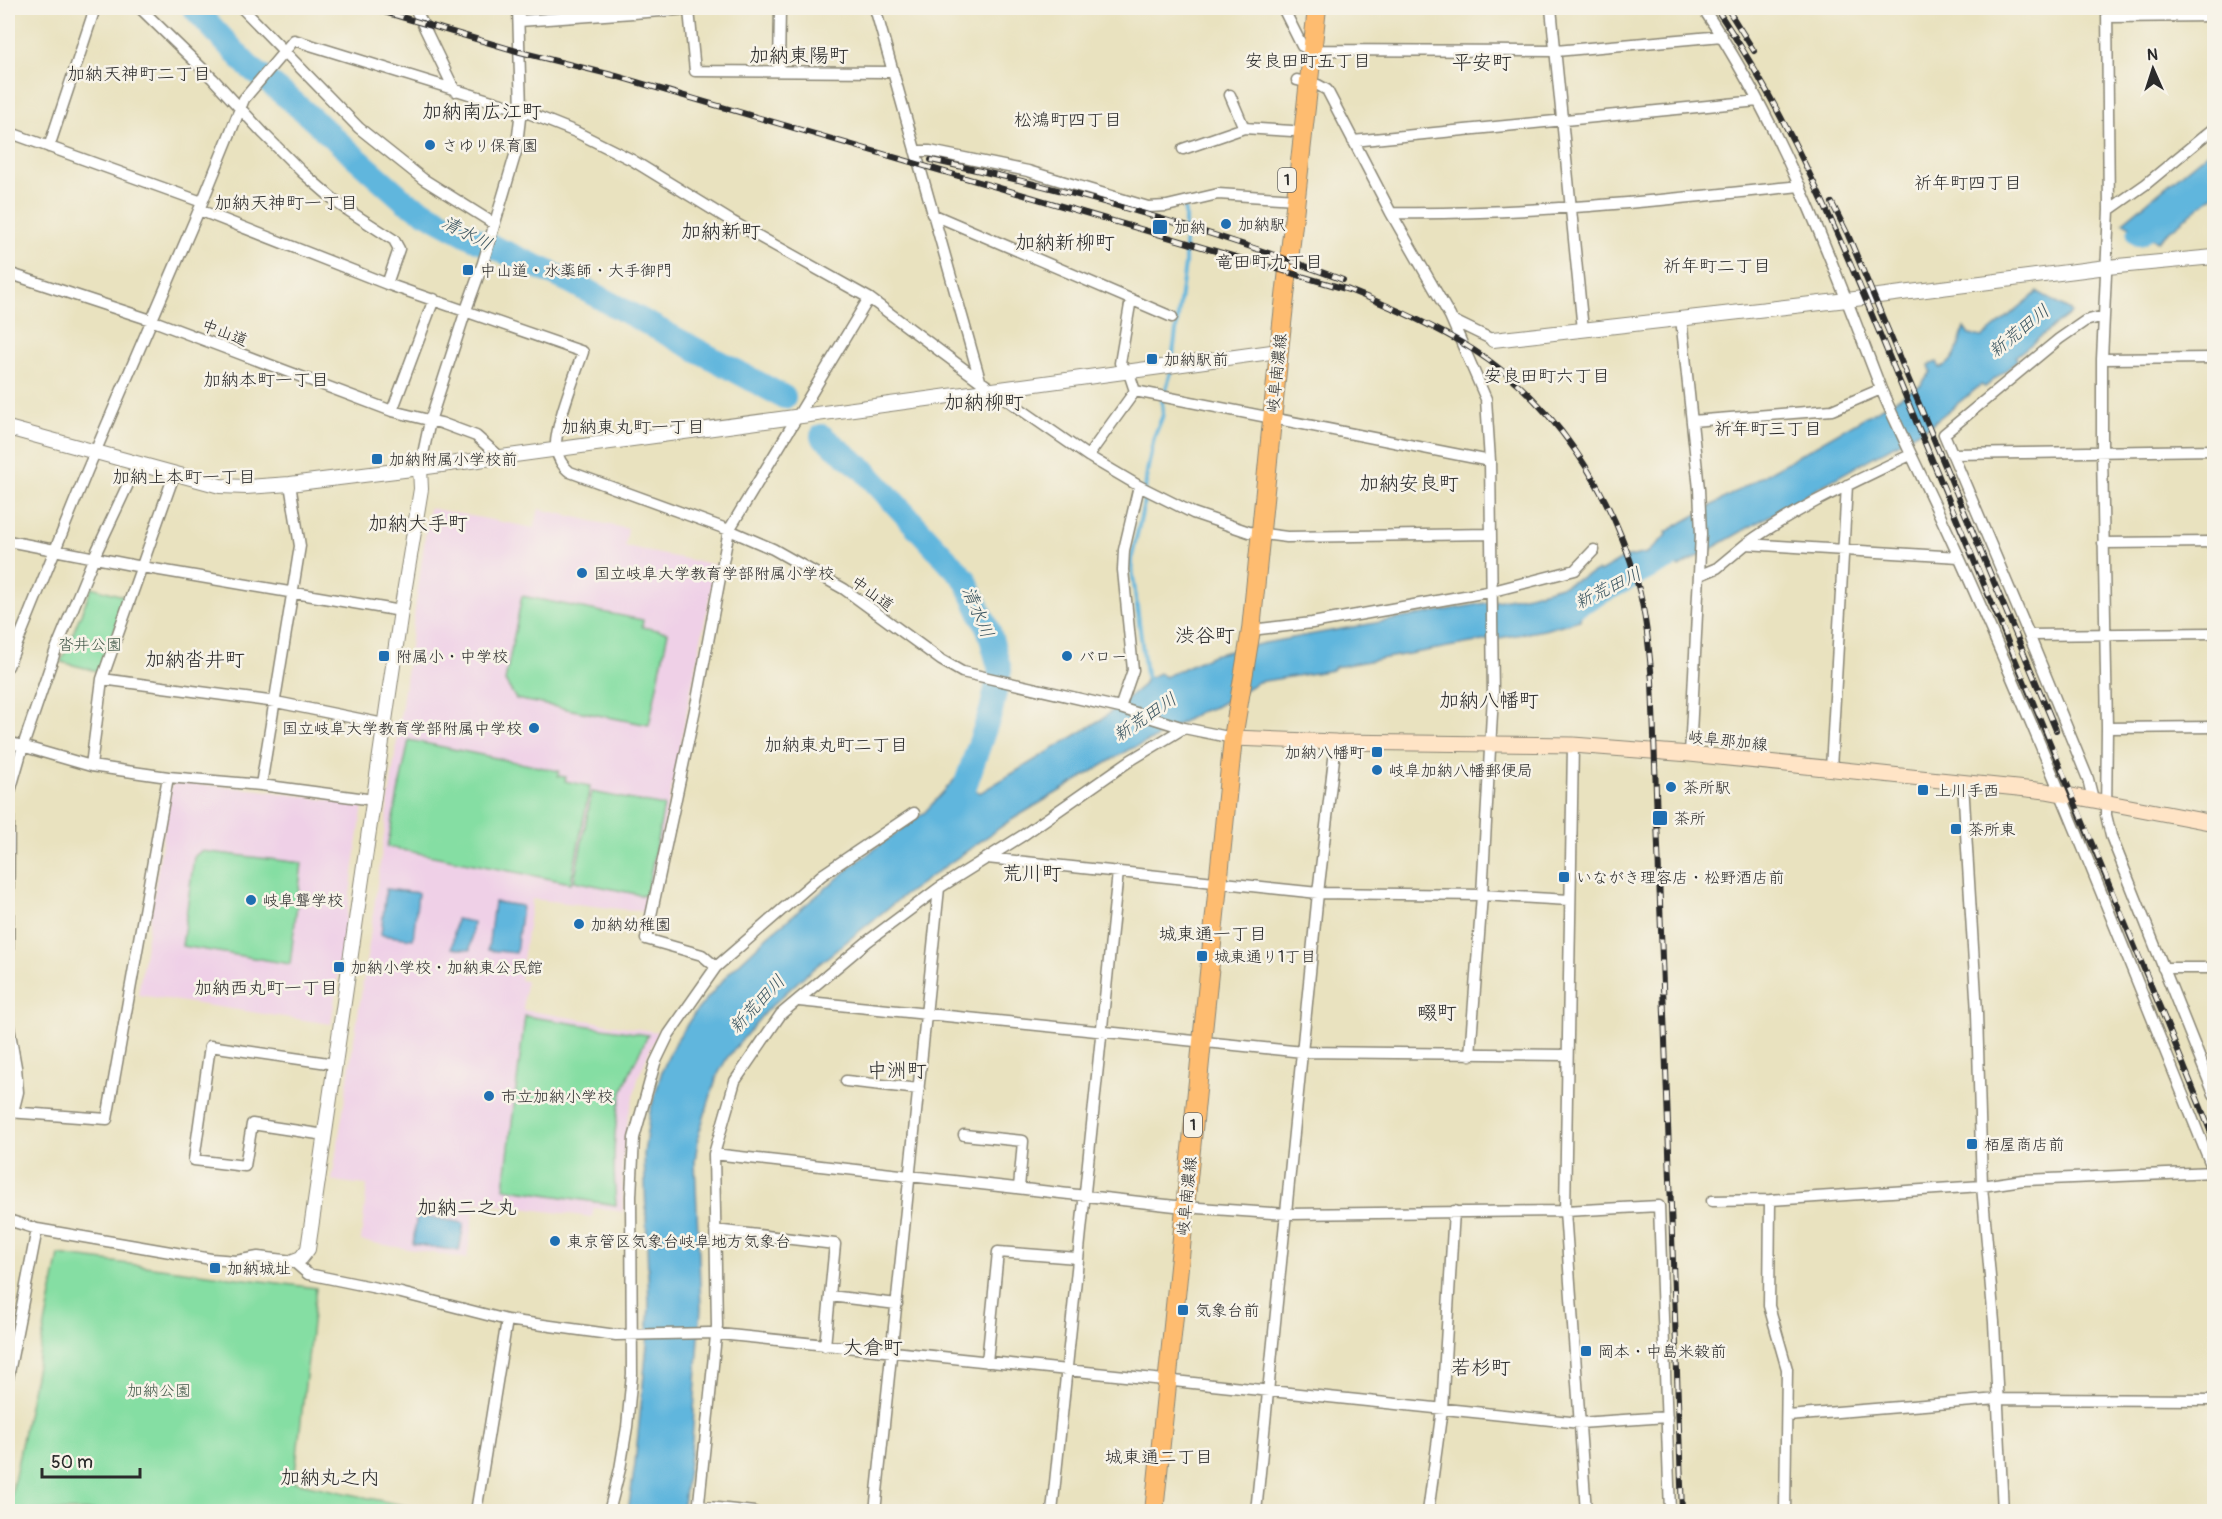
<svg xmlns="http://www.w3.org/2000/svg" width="2222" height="1519" font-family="Pangolin,'Klee One',sans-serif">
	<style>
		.built { fill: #efd0e7 }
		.green { fill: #85dea3; stroke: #588467; stroke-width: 1.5 }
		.water { fill: #61b6dd; stroke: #467084; stroke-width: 1.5 }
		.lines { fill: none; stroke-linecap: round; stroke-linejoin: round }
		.stream { stroke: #61b6dd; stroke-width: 4 }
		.river { stroke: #61b6dd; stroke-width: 24 }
		.minor-casing { stroke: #8a8675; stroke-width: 13 }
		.tertiary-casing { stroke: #8a8675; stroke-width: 16 }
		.secondary-casing { stroke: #8a8675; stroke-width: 17 }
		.primary-casing { stroke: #8a8675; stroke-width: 20 }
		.minor { stroke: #fff; stroke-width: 10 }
		.tertiary { stroke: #fff; stroke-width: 14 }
		.secondary { stroke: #ffe4c6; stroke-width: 15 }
		.primary { stroke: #febc70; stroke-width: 18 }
		.rail-casing { stroke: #2b2b2b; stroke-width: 6 }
		.rail { stroke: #f7f3e8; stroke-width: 4; stroke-dasharray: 11; stroke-linecap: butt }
		.poi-dot { fill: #1f6fb2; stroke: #f7f3e8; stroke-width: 2 }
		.labels { text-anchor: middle; stroke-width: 5; stroke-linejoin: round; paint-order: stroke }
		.shield { fill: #f7f3e8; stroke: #686764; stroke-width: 1.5 }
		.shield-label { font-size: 15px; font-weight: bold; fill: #2b2b2b }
		.poi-label { font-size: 16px; fill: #2b2b2b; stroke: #f7f3e8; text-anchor: start }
		.street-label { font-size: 16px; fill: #2b2b2b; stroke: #f7f3e8 }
		.park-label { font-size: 16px; fill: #425849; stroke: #f7f3e8 }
		.neighbourhood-label { font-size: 18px; fill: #2b2b2b; stroke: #f7f3e8 }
		.water-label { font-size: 18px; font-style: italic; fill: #3b5560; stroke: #f7f3e8 }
		.quarter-label { font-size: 20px; fill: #2b2b2b; stroke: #f7f3e8 }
	</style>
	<rect width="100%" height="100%" fill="#f7f3e8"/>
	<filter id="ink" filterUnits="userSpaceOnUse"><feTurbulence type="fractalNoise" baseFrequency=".0167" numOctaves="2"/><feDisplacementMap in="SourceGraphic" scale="12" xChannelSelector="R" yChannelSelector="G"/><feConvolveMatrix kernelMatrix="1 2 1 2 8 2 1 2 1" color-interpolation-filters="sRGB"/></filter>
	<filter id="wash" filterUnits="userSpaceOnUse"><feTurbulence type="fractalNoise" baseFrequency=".008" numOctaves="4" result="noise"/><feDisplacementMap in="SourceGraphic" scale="24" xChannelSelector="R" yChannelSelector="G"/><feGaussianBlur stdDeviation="1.35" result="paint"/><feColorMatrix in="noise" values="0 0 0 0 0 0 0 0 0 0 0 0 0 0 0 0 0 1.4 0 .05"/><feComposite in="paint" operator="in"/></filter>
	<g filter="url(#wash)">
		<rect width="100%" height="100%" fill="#e9e2bf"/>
		<!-- built -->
		<path class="built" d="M429,508L534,528L539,509L628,529L625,547L716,565L647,912L532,899L520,980L526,981L523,1010L658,1032L639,1075L628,1118L622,1163L623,1212L594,1208L592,1217L475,1202L467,1259L361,1241L367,1185L332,1181L369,944Z
			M176,782L260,790L363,805L331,1024L138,995L171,786Z"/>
		<!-- green -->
		<path class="green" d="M92,587L126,597L101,672L61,662Z
			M522,596L643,620L642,627L668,632L649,725L516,699L505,681Z
			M409,740L559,771L558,776L566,777L565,781L590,786L571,883L387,847Z
			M592,792L664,806L646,896L574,881Z
			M201,851L302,863L290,964L182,946L194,857Z
			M525,1016L648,1035C640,1053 629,1071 623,1090C612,1127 613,1167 616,1205L504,1188Z
			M59,1255L316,1288L294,1482L429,1511H8Z"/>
		<!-- water -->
		<path class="water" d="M2214,147V195L2157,241L2123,222Z
			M2038,292L2072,312L2016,356L2017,361L1985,387L1981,385L1933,423L1679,567C1674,562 1669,563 1662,562C1629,558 1619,574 1599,596L1601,599C1590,604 1581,607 1580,620L1544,630L1335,667L1333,670L1258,682L1215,707L1199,712L1154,739L1128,750L1008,822L899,899L803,977L765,1012L727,1058L717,1076L699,1133L695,1161L701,1308L692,1441L682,1511L628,1512L635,1464L647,1345L649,1304L644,1154L650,1112L662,1071L674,1044L694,1014L729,973L768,936L861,859L925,812L956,778L972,785L974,790L980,793L1101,720L1143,685L1145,680L1159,673L1165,677L1213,655L1265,643L1529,595L1565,585L1597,571L1600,572L1624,558L1647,553L1667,535L1666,532L1921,385L1931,372L1929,365L1937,362L1940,368C1957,362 1959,343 1964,328L1969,335L1983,337Z
			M386,889L418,893L413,939L381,935Z
			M494,902L522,906L516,953L488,950Z
			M456,919L473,922L470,950L452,948Z
			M417,1215L464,1223L459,1251L413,1244Z"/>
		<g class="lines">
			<!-- stream -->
			<path class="stream" d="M1151,683L1146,675L1131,561L1143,508L1147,472L1154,437L1163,415L1162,401L1170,376L1185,264V204"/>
			<!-- river -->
			<path class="river" d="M194,8L248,66L291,100L406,202L471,237L569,281L784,397
				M2139,234L2214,173
				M822,436L862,468L965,579L989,631L1000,670L991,711L956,812
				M1574,606L1690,546"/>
		</g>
	</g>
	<g filter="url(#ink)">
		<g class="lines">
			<!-- minor casing -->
			<g class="minor-casing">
				<path id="minor" d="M140,8L213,79L264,134L302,172L340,205L394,240L399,249L387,284
					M242,8L359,128L423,179L493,223
					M415,8L455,91
					M875,8L980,380
					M1283,8L1302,46L1311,50L1556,51L1722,36
					M1551,8L1583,330
					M2107,8L2109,210L2102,359V452L2107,728L2106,815L2111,836L2214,1094
					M689,10L695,71L893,72
					M2107,17L2214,16
					M519,21L704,8
					M779,70L780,8
					M1297,80L1318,85L1327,90L1391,213L1450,316L1486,399L1490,461L1493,695L1482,895L1470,1055
					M1230,95L1244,128L1292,131
					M8,132L202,202
					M1353,141L1758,101
					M49,147L95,8
					M1183,149L1244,128
					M915,151H930L1028,171L1148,207L1167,206L1218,194L1296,199
					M199,210L387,284L583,352C576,373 554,428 556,448C557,457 563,467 570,472L729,530L773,549L844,589L941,660L962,672L1120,708L1184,728L1233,738
					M2109,210L2146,184L2214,128
					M1391,213C1529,215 1663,200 1800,186
					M932,214L1172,317
					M8,273L151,320L392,411L441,423L476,436L500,457
					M1131,299L1120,363L1129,373L1135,391
					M2104,316L2085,321L2059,339L1944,434L2029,635L2214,633
					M1681,318L1699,489L1701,534L1690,754
					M1452,320L1493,340
					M2102,359L2214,358
					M1881,389C1906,446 1934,501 1959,557C2050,760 2131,967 2214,1172
					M1135,391L1490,461
					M392,411L434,299
					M1692,421L1832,410L1881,389C1831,258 1781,124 1703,8
					M1952,454L2214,450
					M1088,456L1135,391
					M420,468L430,421L466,310L483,263L516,152L521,110L518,8
					M8,541L142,567L401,611
					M2103,543L2214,542
					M1746,544C1796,508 1854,482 1910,455
					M1700,575L1717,568L1746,544L1959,557
					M1251,630L1312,623L1493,591L1575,570L1594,550
					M2029,635L2088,779L2093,799
					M8,666L87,471L199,210L244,99L294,40L521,110L576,132L632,160L733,222L869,298L980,381L1088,456L1139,486L1193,513L1249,532L1287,537L1491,534
					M102,679L276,702L384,724
					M1120,708L1133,670L1123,570L1124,550L1139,486
					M2107,728L2214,727
					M8,742L91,766L168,777L261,785L374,800
					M1573,745L1565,1211L1586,1512
					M91,766L102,679L174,475
					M1831,769L1847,485
					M1963,783L1977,1013L1982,1186L1994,1322L2003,1512
					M261,785L300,546L290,484
					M987,858L1318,893L1482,895L1569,900
					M716,967L822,875L914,813
					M2163,968H2214
					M799,1001L1303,1052L1566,1055
					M846,1081L919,1089
					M8,1112L107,1119L168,777
					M13,1112L18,1092L16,1067L8,1022L9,795L23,746L55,652L94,557L137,465
					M325,1135L252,1124L245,1166L194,1160L210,1046L335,1064
					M964,1135L1023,1141L1019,1188
					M714,1154L1184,1207L1287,1214L1565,1211L1659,1206L1670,1512
					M1770,1200L1769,1306L1787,1369L1785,1512
					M1712,1201L1770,1200L1982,1186L2023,1180L2214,1172
					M8,1220L37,1229L211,1259L236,1261L258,1257L293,1261L308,1274L401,1293L507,1320L616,1335L710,1333L1580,1423L1667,1417
					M715,1230L835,1244L825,1346
					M830,1296L897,1304
					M987,1362L998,1252L1077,1258
					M8,1378L37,1229
					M1788,1416L1998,1399L2214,1400
					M699,1506L754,1512
					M476,1512L507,1320
					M609,1512L620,1469L627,1427L632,1374L631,1196L634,1138L655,1063L669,1034L716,967L702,955L646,939L697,700L729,530L869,298
					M698,1512L717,1326L714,1154L735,1081L781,1014L868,941L939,888L1022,836L1131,760L1184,728
					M875,1512L939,888
					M1052,1512L1118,872
					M1256,1512L1318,893L1336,742
					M1428,1512L1442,1409L1454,1211"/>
			</g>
			<!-- tertiary casing -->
			<g class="tertiary-casing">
				<path id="tertiary" d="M1493,340L1847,300L2107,267L2214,257
					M8,428L220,486L246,487L290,484L420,468L1279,351
					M293,1261L301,1258L308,1249L401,611L421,489L420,468"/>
			</g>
			<!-- secondary casing -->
			<g class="secondary-casing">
				<path id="secondary" d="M1233,738L1336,742L1573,745L1690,754L2046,791L2214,823"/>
			</g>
			<!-- primary casing -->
			<g class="primary-casing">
				<path id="primary" d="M1154,1512L1233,738L1251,630L1279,351L1317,8"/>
			</g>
			<!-- minor -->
			<use href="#minor" class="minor"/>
			<!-- tertiary -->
			<use href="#tertiary" class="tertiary"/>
			<!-- secondary -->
			<use href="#secondary" class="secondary"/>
			<!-- primary -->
			<use href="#primary" class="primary"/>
			<!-- rail casing -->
			<g class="rail-casing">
				<path id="rail" d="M371,8L520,52L616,76L1349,290C1392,307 1433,325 1472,349C1554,401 1611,491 1637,582C1646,614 1649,648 1652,681L1682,1512
					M1716,8C1811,149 1869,311 1935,467C2030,691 2123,915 2214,1140
					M1727,8L1754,51
					M931,160C1071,190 1209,229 1343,280
					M1832,203L1848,235L2056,730"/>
			</g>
			<!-- rail -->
			<use href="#rail" class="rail"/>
		</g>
	</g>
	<!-- markers -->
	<g class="poi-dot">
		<circle cx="430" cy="145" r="6"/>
		<circle cx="1226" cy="224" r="6"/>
		<rect x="1152" y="219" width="16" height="16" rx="3"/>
		<rect x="462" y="264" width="12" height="12" rx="3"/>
		<rect x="1146" y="353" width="12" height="12" rx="3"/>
		<rect x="371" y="453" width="12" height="12" rx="3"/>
		<circle cx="582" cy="573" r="6"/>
		<rect x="378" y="650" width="12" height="12" rx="3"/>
		<circle cx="1067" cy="656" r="6"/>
		<circle cx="534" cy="728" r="6"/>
		<rect x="1371" y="746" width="12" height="12" rx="3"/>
		<circle cx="1377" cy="770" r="6"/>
		<circle cx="1671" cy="787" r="6"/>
		<rect x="1917" y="784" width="12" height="12" rx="3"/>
		<rect x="1652" y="810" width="16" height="16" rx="3"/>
		<rect x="1950" y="823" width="12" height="12" rx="3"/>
		<rect x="1558" y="871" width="12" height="12" rx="3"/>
		<circle cx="251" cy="900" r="6"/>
		<circle cx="579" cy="924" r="6"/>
		<rect x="1196" y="950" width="12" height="12" rx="3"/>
		<rect x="333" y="961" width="12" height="12" rx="3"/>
		<circle cx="489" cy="1096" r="6"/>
		<rect x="1966" y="1138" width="12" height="12" rx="3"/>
		<circle cx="555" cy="1241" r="6"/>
		<rect x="209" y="1262" width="12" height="12" rx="3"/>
		<rect x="1177" y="1304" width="12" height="12" rx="3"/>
		<rect x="1580" y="1345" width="12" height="12" rx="3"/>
	</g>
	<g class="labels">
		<!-- shield labels -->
		<g class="shield">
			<rect x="1278" y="168" width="18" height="24" rx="4.5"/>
			<rect x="1184" y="1113" width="18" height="24" rx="4.5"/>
		</g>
		<g class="shield-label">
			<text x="1287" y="185">1</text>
			<text x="1193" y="1130">1</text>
		</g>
		<!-- poi labels -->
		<g class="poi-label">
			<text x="442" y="151">さゆり保育園</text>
			<text x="1238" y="230">加納駅</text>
			<text x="1174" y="233">加納</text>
			<text x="480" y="276">中山道・水薬師・大手御門</text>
			<text x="1164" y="365">加納駅前</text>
			<text x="389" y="465">加納附属小学校前</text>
			<text x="594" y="579">国立岐阜大学教育学部附属小学校</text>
			<text x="396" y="662">附属小・中学校</text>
			<text x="1079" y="662">バロー</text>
			<text x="522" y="734" text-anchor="end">国立岐阜大学教育学部附属中学校</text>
			<text x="1365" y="758" text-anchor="end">加納八幡町</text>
			<text x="1389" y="776">岐阜加納八幡郵便局</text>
			<text x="1683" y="793">茶所駅</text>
			<text x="1935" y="796">上川手西</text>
			<text x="1674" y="824">茶所</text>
			<text x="1968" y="835">茶所東</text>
			<text x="1576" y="883">いながき理容店・松野酒店前</text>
			<text x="263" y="906">岐阜聾学校</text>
			<text x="591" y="930">加納幼稚園</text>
			<text x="1214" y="962">城東通り1丁目</text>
			<text x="351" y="973">加納小学校・加納東公民館</text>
			<text x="501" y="1102">市立加納小学校</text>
			<text x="1984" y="1150">栢屋商店前</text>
			<text x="567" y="1247">東京管区気象台岐阜地方気象台</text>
			<text x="227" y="1274">加納城址</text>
			<text x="1195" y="1316">気象台前</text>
			<text x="1598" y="1357">岡本・中島米穀前</text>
		</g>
		<!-- street labels -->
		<g class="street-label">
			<text transform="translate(225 332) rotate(21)" y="6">中山道</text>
			<text transform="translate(1276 373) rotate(-84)" y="6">岐阜南濃線</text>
			<text transform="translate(873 593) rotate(36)" y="6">中山道</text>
			<text transform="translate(1728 740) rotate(6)" y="6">岐阜那加線</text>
			<text transform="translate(1186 1196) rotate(-84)" y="6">岐阜南濃線</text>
		</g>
		<!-- park labels -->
		<g class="park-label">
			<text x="90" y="650">沓井公園</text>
			<text x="159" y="1396">加納公園</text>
		</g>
		<!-- neighbourhood labels -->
		<g class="neighbourhood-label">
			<text x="1308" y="67">安良田町五丁目</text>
			<text x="139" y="80">加納天神町二丁目</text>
			<text x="1068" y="126">松鴻町四丁目</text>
			<text x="1968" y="189">祈年町四丁目</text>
			<text x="286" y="209">加納天神町一丁目</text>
			<text x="1269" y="268">竜田町九丁目</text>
			<text x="1717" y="272">祈年町二丁目</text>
			<text x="1547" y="382">安良田町六丁目</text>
			<text x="266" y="386">加納本町一丁目</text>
			<text x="633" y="433">加納東丸町一丁目</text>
			<text x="1768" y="435">祈年町三丁目</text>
			<text x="184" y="483">加納上本町一丁目</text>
			<text x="836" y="751">加納東丸町二丁目</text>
			<text x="1213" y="940">城東通一丁目</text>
			<text x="266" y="994">加納西丸町一丁目</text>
			<text x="1159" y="1463">城東通二丁目</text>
		</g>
		<!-- water labels -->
		<g class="water-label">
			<text transform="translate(467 233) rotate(27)" y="6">清水川</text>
			<text transform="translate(2019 331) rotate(-39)" y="6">新荒田川</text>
			<text transform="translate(1608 588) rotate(-26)" y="6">新荒田川</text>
			<text transform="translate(978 612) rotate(67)" y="6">清水川</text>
			<text transform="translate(1145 717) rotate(-34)" y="6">新荒田川</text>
			<text transform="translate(757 1004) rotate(-47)" y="6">新荒田川</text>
		</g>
		<!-- quarter labels -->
		<g class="quarter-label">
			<text x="799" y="62">加納東陽町</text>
			<text x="1482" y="69">平安町</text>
			<text x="482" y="118">加納南広江町</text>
			<text x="721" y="238">加納新町</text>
			<text x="1065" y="249">加納新柳町</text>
			<text x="984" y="409">加納柳町</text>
			<text x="1409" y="490">加納安良町</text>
			<text x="418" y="530">加納大手町</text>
			<text x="1205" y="642">渋谷町</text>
			<text x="195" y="666">加納沓井町</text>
			<text x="1489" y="707">加納八幡町</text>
			<text x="1032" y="880">荒川町</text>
			<text x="1437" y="1019">畷町</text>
			<text x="897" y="1077">中洲町</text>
			<text x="467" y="1214">加納二之丸</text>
			<text x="873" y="1354">大倉町</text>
			<text x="1481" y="1374">若杉町</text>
			<text x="330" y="1484">加納丸之内</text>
		</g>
	</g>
	<!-- margin -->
	<rect width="2222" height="1519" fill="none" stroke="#f7f3e8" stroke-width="30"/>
	<!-- north arrow -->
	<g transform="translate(2153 69) rotate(357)" stroke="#f7f3e8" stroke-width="4.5" paint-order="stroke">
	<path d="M0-4.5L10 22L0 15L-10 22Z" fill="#2b2b2b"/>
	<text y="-9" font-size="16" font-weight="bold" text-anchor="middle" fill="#2b2b2b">N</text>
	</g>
	<!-- scale -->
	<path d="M42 1468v9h98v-9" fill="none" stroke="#2b2b2b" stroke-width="3"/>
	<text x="51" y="1468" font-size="18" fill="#2b2b2b" stroke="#f7f3e8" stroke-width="4.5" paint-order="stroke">50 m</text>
</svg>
